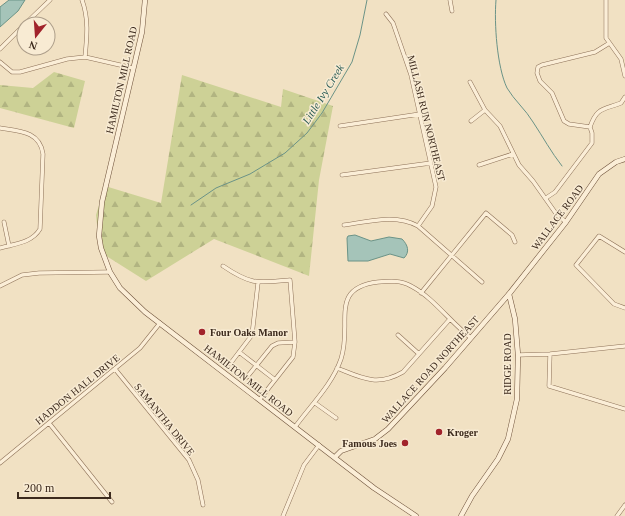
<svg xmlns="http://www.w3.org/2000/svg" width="625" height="516" font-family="Georgia,serif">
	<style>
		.forest { fill: url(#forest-firs) }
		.water { fill: #a5c4b9; stroke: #6b9387 }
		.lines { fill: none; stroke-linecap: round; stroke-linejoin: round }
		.stream { stroke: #6b9387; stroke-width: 1 }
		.street-casing { stroke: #8d7158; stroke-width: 4.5 }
		.secondary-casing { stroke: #6f523b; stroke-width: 5.5 }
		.street { stroke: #fbeed7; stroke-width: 3.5 }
		.secondary { stroke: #fbeed7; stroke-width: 4.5 }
		.poi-dot { fill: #a1232b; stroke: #f8ebd3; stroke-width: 1.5 }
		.labels { text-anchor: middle; stroke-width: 3; stroke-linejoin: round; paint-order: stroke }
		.street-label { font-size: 10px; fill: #3c2a1d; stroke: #f8ebd3 }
		.poi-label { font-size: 10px; font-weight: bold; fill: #3c2a1d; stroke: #f8ebd3; text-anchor: start }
		.water-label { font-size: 11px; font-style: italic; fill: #2b5d57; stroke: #f8ebd3 }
	</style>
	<defs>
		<pattern id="forest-firs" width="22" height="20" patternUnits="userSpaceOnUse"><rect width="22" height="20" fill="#cdd196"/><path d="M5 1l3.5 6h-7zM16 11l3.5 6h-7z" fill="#b1b481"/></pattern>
	</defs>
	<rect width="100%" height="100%" fill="#f1e1c3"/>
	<!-- forest -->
	<path class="forest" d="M54,72L85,81L74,128L0,108V85L33,88Z
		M182,75L281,107L283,89L333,106L319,180L309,276L214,239L146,281L100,252L96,215L105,186L161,203Z"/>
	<!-- water -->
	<path class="water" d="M9,0H25L18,11L0,27V7Z
		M355,235L371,241L389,237L402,239C408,245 410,252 404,258L390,254L368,261H348L347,238L348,236Z"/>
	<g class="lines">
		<!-- stream -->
		<path class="stream" d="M496,0C494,23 497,67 507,88C514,100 526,110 533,122C543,137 551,152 562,166
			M191,205L216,188L250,174L285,153L307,133L322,113L352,62L360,35L367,0"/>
		<!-- street casing -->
		<g class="street-casing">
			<path id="street" d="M82,0C89,19 87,37 85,57
				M450,0L452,11
				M606,0V38L621,59L625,76
				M386,14L393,23L411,75L436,187L432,206L418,226
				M25,24L50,0
				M0,49L24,25
				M0,62L12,72H20L67,59L85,57L133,68
				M470,82L485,110L500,126L519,165L533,181L557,215L566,222
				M471,121L485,110
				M340,126L420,114
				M590,127L569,124L564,121L552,93L540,81L537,73L538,67L542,65L595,52L608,44
				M0,128C19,131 40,131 43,154L40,229C32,243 14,244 0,248
				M479,165L513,154
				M342,175L431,163
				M546,198L555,192L592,143V133L590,127C597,107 603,110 621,103L625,97
				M4,222L9,246
				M344,225C368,222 395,213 418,226L482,282
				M625,252L599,236L576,265L614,304L625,308
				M223,266C251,285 257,283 290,280L295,342L293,357L260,399
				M0,286L22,275L39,273L110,272
				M421,293L486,213L512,235L515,242
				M398,335L419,354
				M239,352L274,379
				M550,354L549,386L625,409
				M518,355L550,354L625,346
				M230,364L252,335L258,283
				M337,368C362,378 377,387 403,372L450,319
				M115,369L189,460L198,480L203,505
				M247,377L272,346L278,343L295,342
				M315,403L336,418
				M49,423L112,502
				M295,427C311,405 332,385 341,359C353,323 328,288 378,282C389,281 401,280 411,286C434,298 450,322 471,338
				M0,463L140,348L160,323
				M283,516L304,465L319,445
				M617,516L625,505"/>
		</g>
		<!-- secondary casing -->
		<g class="secondary-casing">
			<path id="secondary" d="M145,0L142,32L102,202L99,236L101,248L110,272L120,288L145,312L374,488L416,516
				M335,457L341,451L375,439L388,429L445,368L509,294L566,222L599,174L616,162L625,159
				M461,516L472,496L498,459L508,439L517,399L518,355L515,319L509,294"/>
		</g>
		<!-- street -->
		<use href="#street" class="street"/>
		<!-- secondary -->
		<use href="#secondary" class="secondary"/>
	</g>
	<!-- markers -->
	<g class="poi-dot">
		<circle cx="202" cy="332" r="4"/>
		<circle cx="439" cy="432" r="4"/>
		<circle cx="405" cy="443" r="4"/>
	</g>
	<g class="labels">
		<!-- street labels -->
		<g class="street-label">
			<text transform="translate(121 80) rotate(-77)" y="4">HAMILTON MILL ROAD</text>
			<text transform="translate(427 118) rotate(76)" y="4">MILLASH RUN NORTHEAST</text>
			<text transform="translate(557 217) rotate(-53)" y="4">WALLACE ROAD</text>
			<text transform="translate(507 364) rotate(-90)" y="4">RIDGE ROAD</text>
			<text transform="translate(430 369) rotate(-48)" y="4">WALLACE ROAD NORTHEAST</text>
			<text transform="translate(249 380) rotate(38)" y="4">HAMILTON MILL ROAD</text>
			<text transform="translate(77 389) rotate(-39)" y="4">HADDON HALL DRIVE</text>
			<text transform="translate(165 419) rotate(51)" y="4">SAMANTHA DRIVE</text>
		</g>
		<!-- poi labels -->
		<g class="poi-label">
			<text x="210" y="336">Four Oaks Manor</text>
			<text x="447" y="436">Kroger</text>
			<text x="397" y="447" text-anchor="end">Famous Joes</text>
		</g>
		<!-- water labels -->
		<g class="water-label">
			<text transform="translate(323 94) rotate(-58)" y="4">Little Ivy Creek</text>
		</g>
	</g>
	<!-- north arrow -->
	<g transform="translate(36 36) rotate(197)"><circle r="19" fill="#f8ebd3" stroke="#ad9e8a"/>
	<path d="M0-3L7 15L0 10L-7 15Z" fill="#a1232b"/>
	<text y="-6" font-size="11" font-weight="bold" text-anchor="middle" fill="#3c2a1d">N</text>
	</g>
	<!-- scale -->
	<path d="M18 492v6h92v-6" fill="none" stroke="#3c2a1d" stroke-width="2"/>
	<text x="24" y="492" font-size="12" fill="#3c2a1d" stroke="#f8ebd3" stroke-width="3" paint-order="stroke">200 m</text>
</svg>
